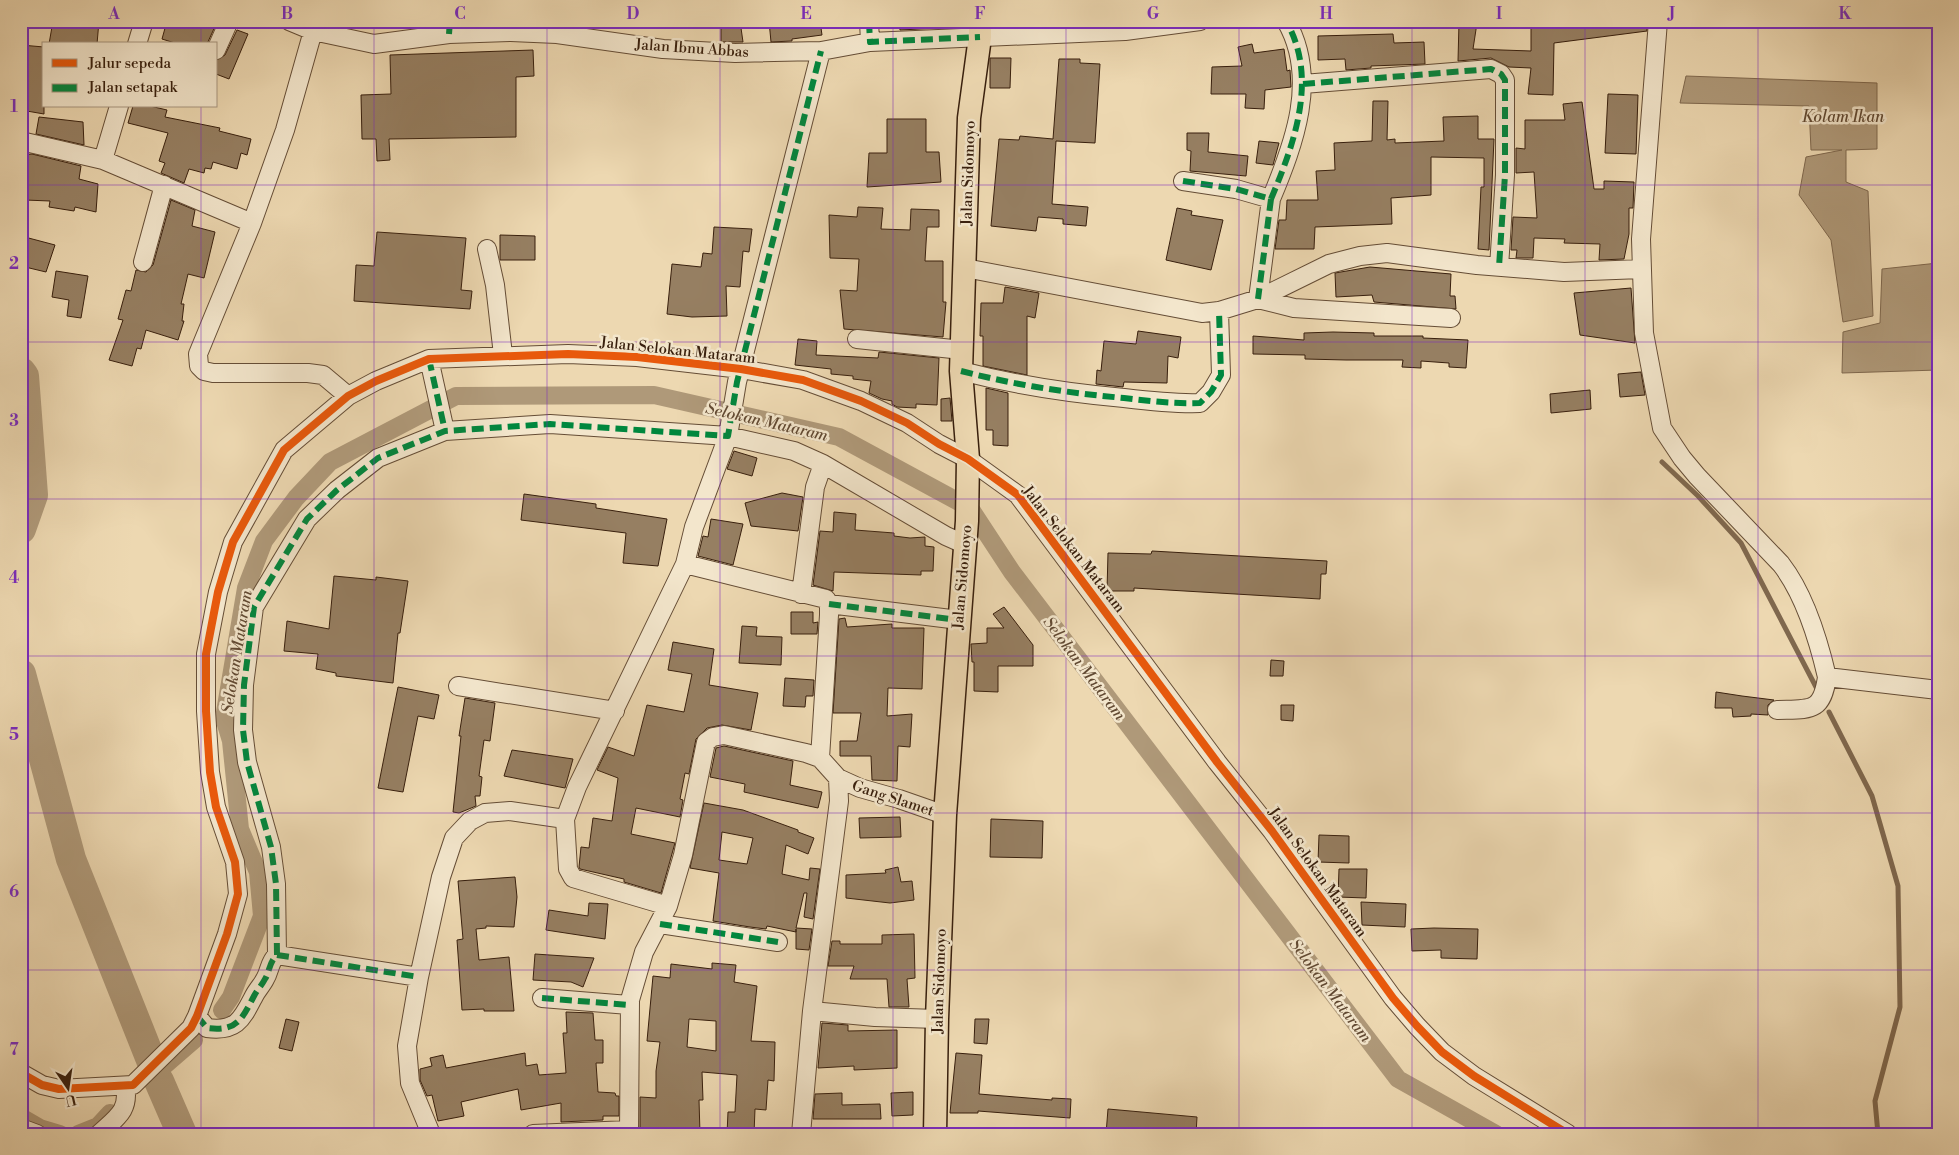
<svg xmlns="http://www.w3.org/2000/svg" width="1959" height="1155" font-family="'Libre Bodoni',serif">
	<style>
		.water { fill: #af9979; stroke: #7f684e }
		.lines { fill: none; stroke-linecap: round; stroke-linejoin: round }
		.stream { stroke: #7f684e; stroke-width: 5 }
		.canal { stroke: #af9979; stroke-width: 18 }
		.river { stroke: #af9979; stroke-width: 30 }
		.building { fill: #967f62; stroke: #381f0d; fill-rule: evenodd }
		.minor-casing { stroke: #654d36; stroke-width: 20 }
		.major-casing { stroke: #381f0d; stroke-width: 25 }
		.minor { stroke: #f3e6cc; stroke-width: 18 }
		.major { stroke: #edd8b1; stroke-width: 22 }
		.quiet { stroke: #00873e; stroke-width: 6; stroke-dasharray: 12 6; stroke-linecap: butt }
		.cycleway-casing { stroke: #f3e6cc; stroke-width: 11 }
		.cycleway { stroke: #e8590c; stroke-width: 8 }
		.grid { fill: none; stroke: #7b2cbf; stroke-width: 1; stroke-opacity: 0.55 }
		.labels { text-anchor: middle; stroke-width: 5; stroke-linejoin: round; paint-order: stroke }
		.street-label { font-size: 15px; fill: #381f0d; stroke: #f3e6cc }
		.water-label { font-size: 16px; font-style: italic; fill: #624a33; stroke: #f3e6cc }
		.neatline { fill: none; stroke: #7b2cbf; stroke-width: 2 }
		.grid-label { font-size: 16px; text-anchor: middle; font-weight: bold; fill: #7b2cbf }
	</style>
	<rect width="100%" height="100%" fill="#edd8b1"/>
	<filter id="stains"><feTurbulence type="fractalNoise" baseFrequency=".004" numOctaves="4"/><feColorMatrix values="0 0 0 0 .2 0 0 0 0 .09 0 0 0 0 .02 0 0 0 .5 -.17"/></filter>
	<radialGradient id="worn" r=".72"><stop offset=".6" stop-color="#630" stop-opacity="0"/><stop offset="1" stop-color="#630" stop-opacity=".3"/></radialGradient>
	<!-- water -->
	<path class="water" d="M1686,76L1877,83V149L1846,150V182L1868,191L1873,316L1843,322L1831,240L1799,195L1806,157L1842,150H1811L1809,106L1680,103Z
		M1938,263V370L1842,373L1843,332L1880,323L1882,269Z"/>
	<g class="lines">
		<!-- stream -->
		<path class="stream" d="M1662,462L1698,496L1741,543L1816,687
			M1829,712L1872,796L1898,886L1900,1007L1875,1101L1878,1134"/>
		<!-- canal -->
		<path class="canal" d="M222,1010L231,997L262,916L258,872L240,829L231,741L224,718L246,588L264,541L296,498L330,462L456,396L654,395L839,437L970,508L1012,572L1398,1079L1496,1134
			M149,1079L194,1040
			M21,1117L40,1128L60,1134
			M78,1134L98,1126L110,1113"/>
		<!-- river -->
		<path class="river" d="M21,372L24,376L33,495L21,529
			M21,674L71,859L153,1065
			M159,1081L182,1134"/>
	</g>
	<!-- building -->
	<path class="building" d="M53,21H99L97,44H49Z
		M167,21H216L217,22L207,44H178L162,39Z
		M721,21H740L743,42H721Z
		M769,21H794L796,25L820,21L822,35L792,39V41L771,42Z
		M899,21H939L940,28L900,30Z
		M1531,21H1647V31L1554,43L1553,95L1528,94L1531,68L1509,67L1491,58L1458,61L1459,22L1477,23L1473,49L1531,51Z
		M237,30L248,34L229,79L216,74V60L225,55Z
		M1393,34L1394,43L1424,42L1425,64L1371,66V68L1346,70L1345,59L1318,60V36Z
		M1252,44L1254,53L1284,49L1287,71L1290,70L1291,87L1265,90L1264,109L1245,108L1246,94H1211L1212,67L1242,66L1238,47Z
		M21,45L44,47V114L21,110Z
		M533,50L534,76L516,77V137L389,139L390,160L377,161L376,139H362L361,95L391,94L390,55Z
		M990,58H1011L1010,88H990Z
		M1059,59H1080V63L1100,64L1095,143L1056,141L1052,204L1088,207L1086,226L1063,224V219L1038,217L1036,231L991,226L999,139L1019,140L1020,136L1053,139Z
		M1608,94L1638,95L1636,154L1605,153Z
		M1373,101H1388L1387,140L1395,139V143L1444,141L1443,117L1478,116V139H1494L1489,250L1478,249L1481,187H1484V158L1431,157V195L1391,198L1392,224L1315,227L1314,249H1275L1279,220H1286L1287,200H1318L1316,171L1335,170L1334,143L1372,141Z
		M1582,102L1594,189H1604V181L1634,182L1633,208H1629V234L1624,259L1599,260L1600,244L1564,243L1565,239L1534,238L1533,258H1516L1517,250H1511L1513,217L1537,218L1534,172L1516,173V148L1525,149V120H1565L1563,104Z
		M133,106H150L167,110L165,117L220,128L219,131L251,139L247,155L241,153L237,169L213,162L211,169L205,168L204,173L189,169L184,183L161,173L165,163L159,161L168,133L128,123Z
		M39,117L83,122L84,145L36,134Z
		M887,119H926V152H939L941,182L867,187L869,153H887Z
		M1187,133H1209L1208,152L1248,156L1246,176L1190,171L1191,151L1187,150Z
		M1259,141L1279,143L1273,165L1256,163Z
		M32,154L81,166L79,179L98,184L96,212L75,207L74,211L49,207L50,201L25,200L26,172L22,171V155Z
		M171,200L195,210L192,226L215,232L204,278L188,274L181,304H184L182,321H184L178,340L146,330L141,349L137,348L132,366L109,360L123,320L118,319L126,290L131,291L136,270L146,272L153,265Z
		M858,207L883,208L881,229L910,230L911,209L939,210V227H927L925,261H943V302H946L943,337L844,329L840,290L857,291L859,259L830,258L829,215L857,217Z
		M1177,208L1192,211L1191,215L1223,220L1211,270L1166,260Z
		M714,227L752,229L749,252L743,251L740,287L726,286L727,316L692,317L667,314L672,264L701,267L703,253L712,254Z
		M377,232L466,238L461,290L472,291L470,309L354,301L356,265L374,266Z
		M500,235L535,236V260H500Z
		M21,236L55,245L46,272L21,266Z
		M1370,267L1451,274L1450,296H1455L1456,309L1374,302L1372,295L1336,297L1335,273Z
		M56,271L88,276L81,318L67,316L69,300L52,297Z
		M1005,287L1039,293L1035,318L1027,316V375L983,366V336H980L981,303H1003Z
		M1631,288L1635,343L1580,335L1574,293Z
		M1138,331L1181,337L1178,358L1168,356L1167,383L1124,382L1123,387L1096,384L1097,370L1101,371L1104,341L1136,344Z
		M1333,332L1374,333V336H1423V338L1468,340L1466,368L1449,367V363L1421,361V368L1402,367L1403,360H1346L1305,359V355L1253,354V336L1304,340V333Z
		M798,339L817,341L816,355L878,358L879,352L939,358L937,405L916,404V408L897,407L892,404V401L882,399L869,393L871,381L853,379V376L831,374V369L795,365Z
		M1641,372L1645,395L1620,397L1618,374Z
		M986,388L1008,393V446L993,445V430H986Z
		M1590,390L1591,409L1551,413L1550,394Z
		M950,398L952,421H941V399Z
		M734,451L757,458L752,476L727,469Z
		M782,493L803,497L798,531L751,526L745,503Z
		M524,494L596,504V508L667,519L658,566L623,563L626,533L521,520Z
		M834,512L856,514L855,530L894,533V536L910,538L925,537V546L934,547L933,571H921V575L834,572L833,591L813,585L820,531L833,532Z
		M711,519L743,524L733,565L698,556L703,536L708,537Z
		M1152,551L1327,561L1326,574H1321L1320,599L1134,588V591H1107L1108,553L1151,554Z
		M334,576L376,580V577L408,581L400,633H398L393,683L336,676V673L316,669L318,654L284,651L287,621L329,629Z
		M1004,607L1033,645V666H998V692L974,691V662H972L971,644L987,643V628H1004L993,614Z
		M791,612H813V623L818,622L817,634H791Z
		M845,618L847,627L892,624V628H924L922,689L888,688L887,716L912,714L910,747L898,746L897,781L872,780L871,756H840V741H857L861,713H833L839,619Z
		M742,626L757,627L756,636L782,637L781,665L739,663Z
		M673,642L714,649L709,685L758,693L751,730L722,725L707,728L696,739L689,774L685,773L680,799L683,800L680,817L636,808L631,834L675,843L661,893L624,882V879L580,869L579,867L581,847L589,848L593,818L612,821L618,778L597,770L608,747L634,756L647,705L684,712L692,674L668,670Z
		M1271,660L1284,661L1283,676H1270Z
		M785,678L814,680L813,696H806L805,707L783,706Z
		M398,687L439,695L434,719L418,716L403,792L378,788Z
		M1716,692L1742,696L1774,700L1768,705V715L1751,714V716L1733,717L1732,708H1715Z
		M465,698L495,703L490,741L484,740L479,776L482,777L480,796H475L476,806L459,813L453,812L461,736H459Z
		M1281,705H1294L1293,721L1281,720Z
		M724,746L793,761L790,785L822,792L818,808L744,792L745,784L710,777L716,748Z
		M512,750L573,759L565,788L504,776Z
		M704,803L743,810L798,830V832L814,838L808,854L786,845L782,874L809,880L810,868L820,869L813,919L804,917L807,893H804L796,928L812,929L809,950L796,949V929V932L767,926L766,929L750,927L713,921L719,873L690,868ZM722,832L753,838L747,864L719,860Z
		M900,817L901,837L860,838L859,818Z
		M991,819L1043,821L1042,858L990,857Z
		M1319,835L1349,836V863L1318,862Z
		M898,867L901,882L912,881L914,900L890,903L846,898V875L886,873L885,870Z
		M1339,869H1367L1366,898L1338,897Z
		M515,877L517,897L514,927L486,926V928L476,929L479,960L509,957L514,1011H484V1009L462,1010L457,940L463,939L458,881Z
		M1361,902L1406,904L1405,927L1362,925Z
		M589,903L608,904L605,939L546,930L549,910L588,916Z
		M1434,928L1478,929L1477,959L1441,958V950L1412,951L1411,929Z
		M914,934L915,978L907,979L909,1007H889L887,979H850L854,966H828L832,941H840V944H882V935Z
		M535,954L594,958L583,987L571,982L533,980Z
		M712,963L736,965L734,982L757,986L751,1041L775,1042L774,1081L768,1080L766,1110L755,1109L754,1134H727L728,1112H735L737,1075L702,1072L703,1100H699L700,1134H640V1097L656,1098V1071L660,1042L647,1041L653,976L670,978L671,964L712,969ZM689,1019L716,1021V1051L687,1047Z
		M566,1012L593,1013L595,1040H603V1063H596L598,1092L615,1093L616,1096H619V1116H603V1120L561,1122V1103L521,1110L518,1089L461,1102L464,1116L438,1121L432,1095L427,1096L420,1080V1069L432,1066L430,1058L443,1055L446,1068L525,1053L526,1066L537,1064L539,1075L566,1073L563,1033H567Z
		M286,1019L299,1022L292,1051L279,1048Z
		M975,1019H989L987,1044L974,1043Z
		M822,1023L848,1025V1031L897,1030V1068L854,1070V1066L818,1068Z
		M956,1053L982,1055L979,1094L1052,1100V1098L1071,1099L1070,1118L978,1111V1113H950Z
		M913,1092V1115L892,1116L891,1093Z
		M842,1093V1105L880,1104L881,1119H813L815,1094Z
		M1108,1109L1197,1117L1196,1134H1106Z"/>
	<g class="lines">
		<!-- minor casing -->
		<g class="minor-casing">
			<path id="minor" d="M289,21L313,31L374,44L449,34L511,32L557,34L663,49L735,53L821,51L870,42L1125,31L1200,21
				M869,21L870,42
				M1658,21L1641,239L1644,333L1662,428L1682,458L1697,476L1781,564C1805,595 1818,638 1827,677L1938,690
				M313,31L285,130L252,223L198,354L199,366L204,371L213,373H308L323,375L348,396
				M137,44L144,21
				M216,50L229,21
				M1303,84L1491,69L1501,74L1505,80V175L1499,267
				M21,141L103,160L119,106
				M103,160L252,223
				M1183,181L1236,189L1271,199L1258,299L1294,308L1451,318
				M1271,199C1294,144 1319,78 1286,21
				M487,249L495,285L503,355
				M143,262L164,185
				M965,268L1202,313L1219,311L1258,299L1329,264L1360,256L1387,253L1477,265L1564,272L1641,269
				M857,339L962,350
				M429,359L445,431
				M961,371C1015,385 1068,393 1124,398C1149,401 1174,404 1200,403L1211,392L1221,375L1219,311
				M685,564L826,599L829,604V615L820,758
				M801,594L815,487L823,464
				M829,604L959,620
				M458,686L615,711
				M1777,710C1810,709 1822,713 1827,677
				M668,906L573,878L568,869L565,819L577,787L685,564L694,527L728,436L737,382L821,51
				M660,924L778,942
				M277,955L419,977
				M542,998L629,1005
				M812,1011L875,1017L937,1019
				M197,1016L207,1028C237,1032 242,1019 254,996C257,990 262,985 265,979C270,971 269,962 277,955L276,884L271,847L247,762L243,730L244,685L254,607L307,519L337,490L378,458L445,431L550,424L728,436L794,451L823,464L946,536L964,544
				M21,1073L42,1085L59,1089L133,1085L191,1028L197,1016L227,934L238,894L235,862L216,807L210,772L206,711V654L218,592L233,542L284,450L348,396L376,381L429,359L568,354L637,357L741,369L803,380L861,401L907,423L939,444L968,459L1018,495L1217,762L1272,831L1393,998L1417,1026L1442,1052L1474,1076L1568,1134
				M21,1128L37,1134
				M99,1134C116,1118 130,1111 125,1086
				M431,1134L410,1083L407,1046L419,977L441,877L454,838L470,821L485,813L510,811L565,819
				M533,1134L629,1130
				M629,1134L630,1000L644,952L668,906L683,855L706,742L713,737L724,735L806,753L820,758L838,778L860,788L899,799L945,815
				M801,1134L812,1011L839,801L838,778"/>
		</g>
		<!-- major casing -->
		<g class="major-casing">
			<path id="major" d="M935,1134L937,1019L945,815L967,521L968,459L961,371L969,118L980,37V21"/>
		</g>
		<!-- minor -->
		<use href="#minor" class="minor"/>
		<!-- major -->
		<use href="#major" class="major"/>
		<!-- quiet -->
		<path class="quiet" d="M869,21L870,42L980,37
			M449,34L450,21
			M1303,84L1491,69L1501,74L1505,80V175L1499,267
			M1183,181L1236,189L1271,199L1258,299
			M1271,199C1294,144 1319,78 1286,21
			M429,359L445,431
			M961,371C1015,385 1068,393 1124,398C1149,401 1174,404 1200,403L1211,392L1221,375L1219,311
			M829,604L959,620
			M660,924L778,942
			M277,955L419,977
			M542,998L629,1005
			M197,1016L207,1028C237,1032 242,1019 254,996C257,990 262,985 265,979C270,971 269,962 277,955L276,884L271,847L247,762L243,730L244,685L254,607L307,519L337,490L378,458L445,431L550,424L728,436L737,382L821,51
			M533,1134L629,1130"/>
		<!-- cycleway casing -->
		<g class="cycleway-casing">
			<path id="cycleway" d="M21,1073L42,1085L59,1089L133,1085L191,1028L197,1016L227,934L238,894L235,862L216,807L210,772L206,711V654L218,592L233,542L284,450L348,396L376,381L429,359L568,354L637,357L741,369L803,380L861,401L907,423L939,444L968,459L1018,495L1217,762L1272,831L1393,998L1417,1026L1442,1052L1474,1076L1568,1134"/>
		</g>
		<!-- cycleway -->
		<use href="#cycleway" class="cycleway"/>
	</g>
	<!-- grid -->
	<path class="grid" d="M201,21V44M374,21V1134M547,21V1134M720,21V1134M893,21V1134M1066,21V1134M1239,21V1134M1412,21V1134M1585,21V1134M1758,21V1134M201,106V1134M21,185H1938M21,342H1938M21,499H1938M21,656H1938M21,813H1938M21,970H1938"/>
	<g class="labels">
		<!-- street labels -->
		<g class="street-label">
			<text transform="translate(692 48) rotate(4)" y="5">Jalan Ibnu Abbas</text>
			<text transform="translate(968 173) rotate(-88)" y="5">Jalan Sidomoyo</text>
			<text transform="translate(678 350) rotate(6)" y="5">Jalan Selokan Mataram</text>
			<text transform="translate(1074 549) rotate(52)" y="5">Jalan Selokan Mataram</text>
			<text transform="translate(962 577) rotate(-85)" y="5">Jalan Sidomoyo</text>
			<text transform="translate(893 798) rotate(18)" y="5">Gang Slamet</text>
			<text transform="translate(1318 872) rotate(54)" y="5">Jalan Selokan Mataram</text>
			<text transform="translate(939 981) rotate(-88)" y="5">Jalan Sidomoyo</text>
		</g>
		<!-- water labels -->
		<g class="water-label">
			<text x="1843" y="122">Kolam Ikan</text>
			<text transform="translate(767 421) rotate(13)" y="6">Selokan Mataram</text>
			<text transform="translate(236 652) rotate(-81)" y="6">Selokan Mataram</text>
			<text transform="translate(1085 668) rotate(53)" y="6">Selokan Mataram</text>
			<text transform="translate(1331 990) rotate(53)" y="6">Selokan Mataram</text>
		</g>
	</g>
	<!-- margin -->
	<rect width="1959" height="1155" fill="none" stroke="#edd8b1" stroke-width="55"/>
	<!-- legend -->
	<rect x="42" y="42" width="175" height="65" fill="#f3e6cc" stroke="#a89680"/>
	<rect x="52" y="59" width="25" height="8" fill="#e8590c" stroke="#a89680"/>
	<text x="88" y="68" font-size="15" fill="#381f0d">Jalur sepeda</text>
	<rect x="52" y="84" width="25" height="8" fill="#00873e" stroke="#a89680"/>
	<text x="88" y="92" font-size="15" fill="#381f0d">Jalan setapak</text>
	<!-- north arrow -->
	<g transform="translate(68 1088) rotate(167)" stroke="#f3e6cc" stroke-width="4" paint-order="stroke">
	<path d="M0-4L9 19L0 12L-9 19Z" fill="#381f0d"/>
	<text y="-8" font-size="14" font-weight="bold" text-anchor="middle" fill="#381f0d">U</text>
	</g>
	<rect x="28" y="28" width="1904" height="1100" class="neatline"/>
	<g class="grid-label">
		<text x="114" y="19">A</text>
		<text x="287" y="19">B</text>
		<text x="460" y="19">C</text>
		<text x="633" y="19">D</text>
		<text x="806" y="19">E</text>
		<text x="980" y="19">F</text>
		<text x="1153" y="19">G</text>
		<text x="1326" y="19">H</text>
		<text x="1499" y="19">I</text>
		<text x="1672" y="19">J</text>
		<text x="1845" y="19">K</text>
		<text x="14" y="112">1</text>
		<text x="14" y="269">2</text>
		<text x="14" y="426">3</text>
		<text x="14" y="583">4</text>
		<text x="14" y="740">5</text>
		<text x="14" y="897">6</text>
		<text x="14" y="1055">7</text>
	</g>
	<rect width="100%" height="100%" filter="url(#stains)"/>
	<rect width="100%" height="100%" fill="url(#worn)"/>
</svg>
